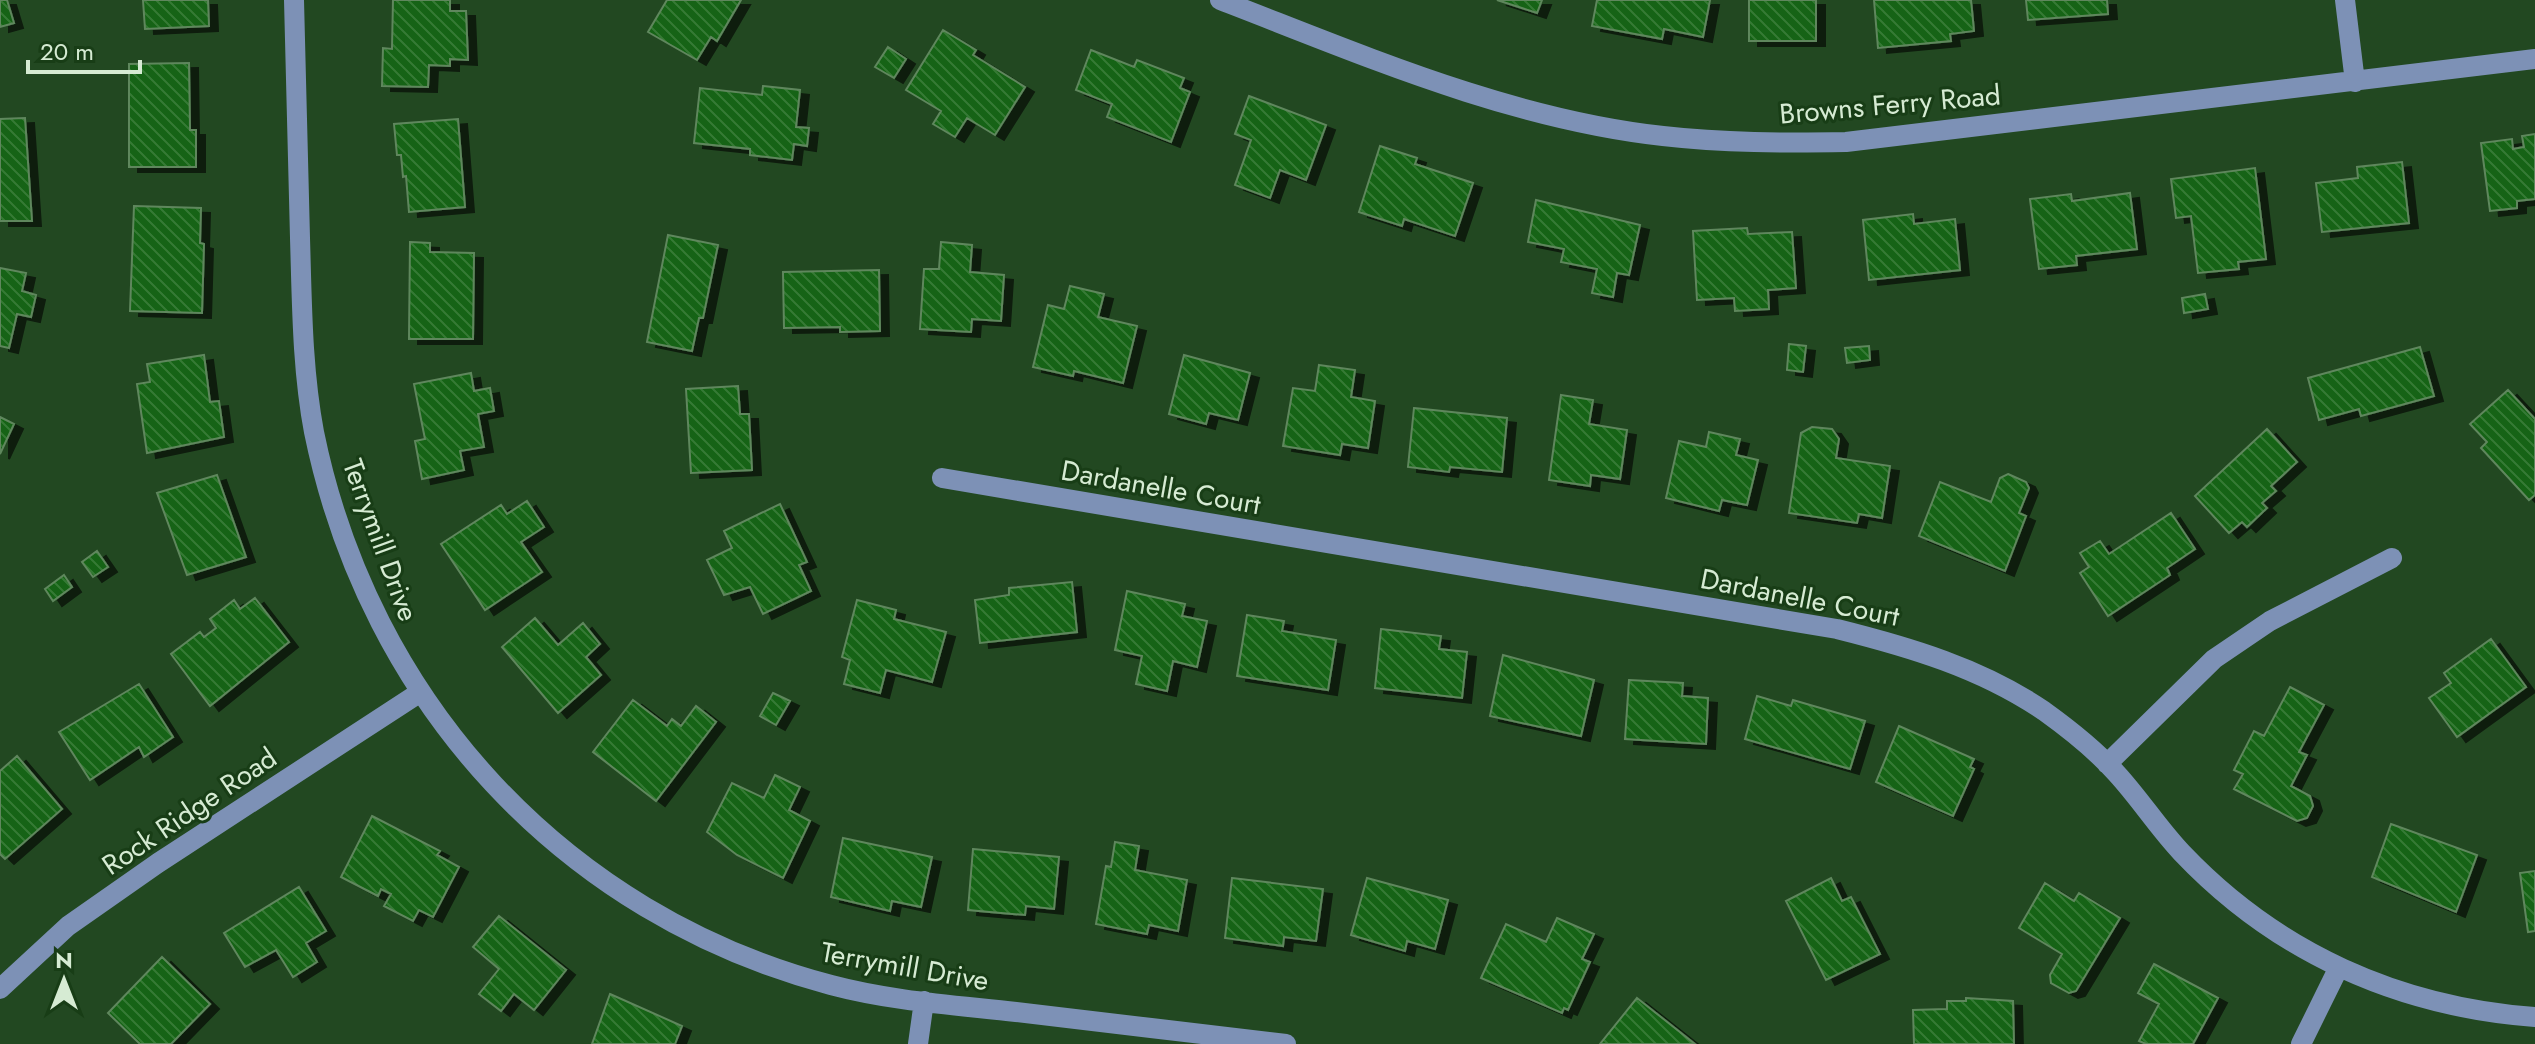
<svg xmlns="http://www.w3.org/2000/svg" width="2535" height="1044" font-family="Jost,sans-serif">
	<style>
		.building { fill: url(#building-back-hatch); stroke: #5f875d; stroke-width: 2; filter: url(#shadow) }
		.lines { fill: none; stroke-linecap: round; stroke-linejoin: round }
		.minor { stroke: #7d91b6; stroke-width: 20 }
		.labels { text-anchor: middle; stroke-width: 6; stroke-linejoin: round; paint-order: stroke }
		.street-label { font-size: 28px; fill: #d6ebd3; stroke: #183d16 }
	</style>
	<defs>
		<pattern id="building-back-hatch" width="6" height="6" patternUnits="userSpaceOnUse" patternTransform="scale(2)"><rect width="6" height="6" fill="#136313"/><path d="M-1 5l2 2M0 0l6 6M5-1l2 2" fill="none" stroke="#357a34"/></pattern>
		<filter id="shadow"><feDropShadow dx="9" dy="5" stdDeviation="0" flood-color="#0009"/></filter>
	</defs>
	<rect width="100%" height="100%" fill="#224821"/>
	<!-- building -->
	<path class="building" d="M0,0H7L14,23L0,27Z
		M143,0H208L209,26L145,29Z
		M393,0H450V11H466L468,60L450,59V66L429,65L428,87L382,86L383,48L392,49Z
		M667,0H741L717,41L711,37L697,60L648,32Z
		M1497,0H1542L1537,13Z
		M1597,0H1710L1703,37L1664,29L1662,39L1592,26Z
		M1749,0H1816V41H1749Z
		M1874,0H1971L1974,31L1950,34L1951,41L1878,48Z
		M2026,0H2107L2108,14L2028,20Z
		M943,30L976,50L973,55L1025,87L995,135L967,118L955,137L933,124L941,111L906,90Z
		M888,47L906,59L894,78L875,67Z
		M1091,50L1134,67L1137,60L1184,78L1180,88L1190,92L1171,142L1107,117L1112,104L1076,90Z
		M189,63L190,130H196V167H129V64Z
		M763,86L800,90L796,127L809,128L807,146L794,144L792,160L750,155V149L694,143L700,88L762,95Z
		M1249,96L1326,125L1306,180L1280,170L1270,198L1235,185L1251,140L1235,134Z
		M25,118L32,221H0V119Z
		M458,119L465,207L409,212L406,176L403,177L401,155H397L394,124Z
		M2535,134V199L2517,201V208L2490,211L2481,143L2512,139L2513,149L2524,147L2522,136Z
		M1380,146L1417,158L1415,164L1473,183L1455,236L1404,219L1402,226L1359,212Z
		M2402,162L2409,223L2322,232L2316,183L2358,178L2357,167Z
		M2255,168L2266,259L2238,262L2239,269L2198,273L2191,216L2176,218L2171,179Z
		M2130,193L2137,249L2076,256L2077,265L2039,269L2030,199L2071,194L2072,201Z
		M1536,200L1640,225L1629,275L1617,273L1613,297L1592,293L1597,269L1561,262L1564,249L1528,242Z
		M134,206L201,208L200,243L204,244L202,313L130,311Z
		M1913,214L1914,224L1955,219L1960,270L1869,280L1863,220Z
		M1747,228L1748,234L1792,232L1796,288L1768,290L1769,309L1735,311L1734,298L1697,300L1693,231Z
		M668,235L718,245L703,318H699L692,351L647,342Z
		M410,242L430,243V252L474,253L473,339H409Z
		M941,242L972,245L970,272L1004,275L1001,321L972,319L971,332L920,329L924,269H939Z
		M0,268L26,273L22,291L36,295L31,317L17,314L9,348L0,346Z
		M879,270L880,331L840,332V327L784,328L783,272Z
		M1070,286L1104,294L1098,317L1137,326L1123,383L1074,371L1073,376L1033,367L1048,305L1064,309Z
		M2205,294L2208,309L2184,313L2182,298Z
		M1789,344L1806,346L1803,372L1787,370Z
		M1869,346L1870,360L1847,363L1845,348Z
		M2420,347L2434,396L2361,416L2359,409L2319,420L2308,378Z
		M204,355L210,402L219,401L224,437L147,453L137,384L150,382L147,364Z
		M1184,355L1250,373L1238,420L1209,413L1206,424L1169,414Z
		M1319,365L1355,370L1351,397L1375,401L1368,448L1342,444L1340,455L1283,446L1293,388L1315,391Z
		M471,373L474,391L490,388L494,411L478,414L484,447L460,451L464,470L422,479L415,441L425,439L414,384Z
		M738,386L740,414H749L752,470L691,473L686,389Z
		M2508,390L2535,419V495L2529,500L2481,448L2487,442L2470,424Z
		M1561,395L1593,400L1589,424L1627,430L1620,479L1591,475L1590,486L1549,480Z
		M1414,408L1507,418L1502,472L1450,467L1449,472L1408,467Z
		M0,417L14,424L0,454Z
		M1812,427L1832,429L1839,439L1836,458L1890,466L1882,518L1859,514L1857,523L1789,513L1801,433Z
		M2267,429L2297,462L2271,486L2276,491L2262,503L2267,508L2247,527L2242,522L2229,533L2195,496Z
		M1709,432L1740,439L1736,455L1758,460L1747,505L1722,500L1719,511L1666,498L1679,441L1706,447Z
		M2008,474L2026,482L2029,488L2019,513L2026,516L2005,571L1919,536L1940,482L1991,502L2000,478Z
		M217,475L246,557L187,575L157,493Z
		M527,501L544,527L521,542L542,572L485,610L441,544L501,505L507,514Z
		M780,504L807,562L799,565L811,591L763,614L750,587L724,595L707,560L732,548L724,531Z
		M2171,513L2195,549L2167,568L2170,575L2108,616L2080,573L2089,567L2080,553L2100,541L2109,554Z
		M97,551L108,567L93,577L82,562Z
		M64,575L72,587L53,601L45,589Z
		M1072,582L1077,632L980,643L975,600L1009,595V588Z
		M1127,591L1185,604L1182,616L1207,621L1197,667L1173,661L1167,691L1136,684L1142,656L1115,650Z
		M255,598L289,642L210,706L171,654L200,632L204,637L216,628L210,619L234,600L240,609Z
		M857,600L896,610L894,619L946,632L932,682L886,670L880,693L844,684L850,660L842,657Z
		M1247,615L1284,621L1282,631L1336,640L1328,690L1237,676Z
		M535,618L558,645L583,623L600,644L586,657L601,675L558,713L502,647Z
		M1381,629L1441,636L1439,649L1467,652L1462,698L1375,688Z
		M2491,639L2526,687L2457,737L2429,698L2451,683L2444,673Z
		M1503,655L1594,680L1581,736L1490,716Z
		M1629,680L1683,683L1682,696L1708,698L1706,744L1625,739Z
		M139,684L173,737L144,757L139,747L90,780L59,732Z
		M2290,687L2324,705L2299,752L2307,755L2291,786L2310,796L2313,806L2307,818L2297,821L2234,789L2243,774L2234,770L2254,731L2264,736Z
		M773,693L790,701L776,725L760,716Z
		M1757,696L1791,706L1793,700L1865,721L1850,769L1745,739Z
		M633,700L667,726L672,719L681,726L696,706L716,722L656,801L593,752Z
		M1899,726L1974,759L1970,767L1974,769L1953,816L1876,782Z
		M17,756L62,809L5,859L0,854V771Z
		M775,775L800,787L789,810L810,821L783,878L737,855L707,832L732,783L764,798Z
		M372,816L440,851L437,855L459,867L433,917L419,910L413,921L384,906L391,894L381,889L378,896L341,877Z
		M2391,824L2477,855L2456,912L2372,877Z
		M843,838L932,857L921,907L892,901L890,911L831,897Z
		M1115,842L1139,846L1135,870L1187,880L1178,931L1149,925L1147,934L1096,924L1106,866L1111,867Z
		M973,849L1059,857L1054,909L1026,906L1025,915L968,910Z
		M2535,871V931L2528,932L2520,873Z
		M1232,878L1323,889L1316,941L1284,937L1283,946L1225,938Z
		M1367,878L1448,900L1435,949L1407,941L1405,951L1351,935Z
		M1831,878L1842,901L1851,897L1880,954L1826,980L1786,901Z
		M2045,883L2074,901L2079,893L2120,918L2076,991L2069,993L2051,983L2050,975L2062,954L2019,928Z
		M299,887L326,931L306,943L317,962L293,977L276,950L245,967L224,933Z
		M499,916L566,970L534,1010L514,994L501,1011L479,994L499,969L473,947Z
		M1557,918L1594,934L1582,959L1590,962L1568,1010L1564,1008L1562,1013L1481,978L1506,924L1546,942Z
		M162,957L210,1004L171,1044H140L108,1013Z
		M2154,964L2218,998L2193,1044H2146L2139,1041L2159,1004L2138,993Z
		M610,994L682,1026L675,1044H592Z
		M1637,998L1695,1044H1600Z
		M1966,998L2013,1001L2014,1044H1914L1913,1010L1947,1009V1001H1966Z"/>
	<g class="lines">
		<!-- minor -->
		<path class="minor" d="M294,0C296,79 298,159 300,238C302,303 302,368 314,432C369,702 564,915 831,985C891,1001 954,1005 1016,1012C1106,1023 1196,1033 1286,1044
			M1220,0C1363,55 1509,119 1663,136C1724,143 1784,143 1846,142L2535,59
			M2345,0L2355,82
			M942,478L1837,629C1909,647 1981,668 2044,711C2069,729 2096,750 2117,774C2140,799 2159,829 2182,853C2277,953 2399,1007 2535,1017
			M2107,764L2214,659L2270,621L2392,558
			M0,989L68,926L158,863L419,693
			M918,1044L924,1001
			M2301,1044L2338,969"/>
	</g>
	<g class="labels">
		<!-- street labels -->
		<g class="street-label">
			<text transform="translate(1890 104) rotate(-5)" y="10">Browns Ferry Road</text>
			<text transform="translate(1161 487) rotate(10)" y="10">Dardanelle Court</text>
			<text transform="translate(381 540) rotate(70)" y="10">Terrymill Drive</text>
			<text transform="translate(1800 597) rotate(11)" y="10">Dardanelle Court</text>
			<text transform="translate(189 811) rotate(-34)" y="10">Rock Ridge Road</text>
			<text transform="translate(905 966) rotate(10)" y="10">Terrymill Drive</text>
		</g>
	</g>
	<!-- north arrow -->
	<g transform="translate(64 980)" stroke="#183d16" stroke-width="6" paint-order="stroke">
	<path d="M0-6L14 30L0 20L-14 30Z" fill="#d6ebd3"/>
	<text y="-12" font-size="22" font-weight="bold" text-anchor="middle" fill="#d6ebd3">N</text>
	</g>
	<!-- scale -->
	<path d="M28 60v12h112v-12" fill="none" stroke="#d6ebd3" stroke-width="4"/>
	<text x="40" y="60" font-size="24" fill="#d6ebd3" stroke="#183d16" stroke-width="6" paint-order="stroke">20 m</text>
</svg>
